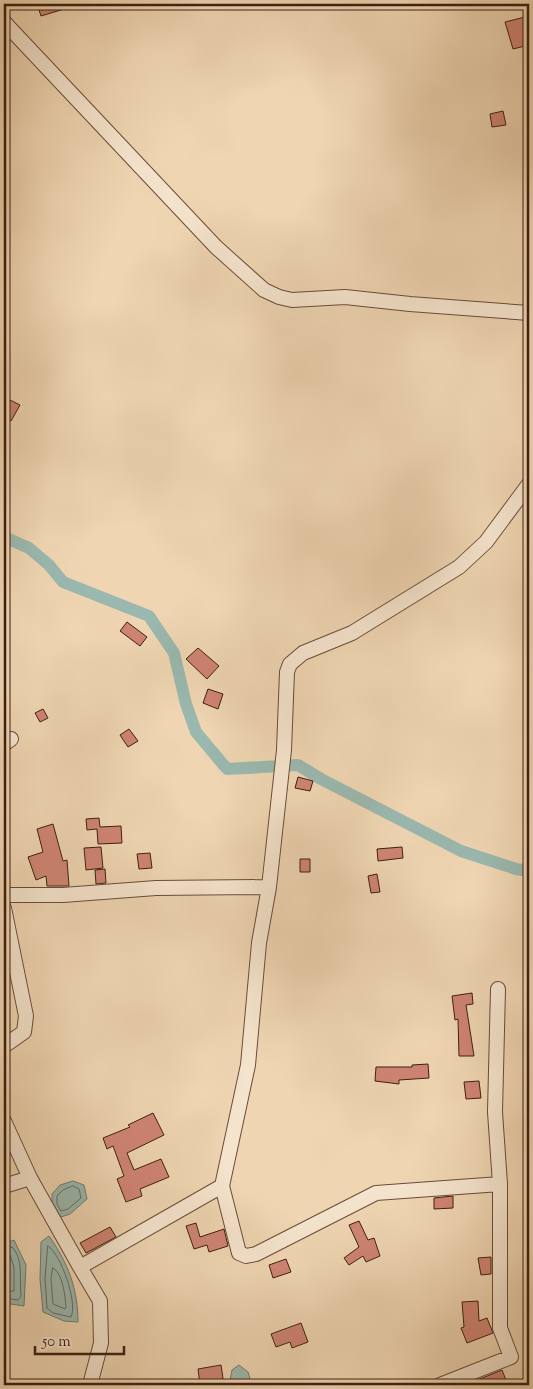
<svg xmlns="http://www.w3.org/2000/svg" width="533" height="1389" font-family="'Sorts Mill Goudy',serif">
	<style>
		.water { fill: #9ab8af; stroke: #747b70 }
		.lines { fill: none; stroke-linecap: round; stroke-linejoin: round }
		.shore { stroke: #6b6c60; stroke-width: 1 }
		.canal { stroke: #9ab8af; stroke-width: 12 }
		.building { fill: #cf8473; stroke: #3c1f11 }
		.minor-casing { stroke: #694c39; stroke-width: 16 }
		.minor { stroke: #f5e4cd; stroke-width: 14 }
	</style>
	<rect width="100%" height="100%" fill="#efd5b2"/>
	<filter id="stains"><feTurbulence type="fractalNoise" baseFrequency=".004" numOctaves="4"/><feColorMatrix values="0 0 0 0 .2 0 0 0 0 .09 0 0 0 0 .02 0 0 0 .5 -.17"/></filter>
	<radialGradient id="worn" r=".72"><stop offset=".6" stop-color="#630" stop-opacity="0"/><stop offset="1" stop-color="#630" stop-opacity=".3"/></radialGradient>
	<!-- water -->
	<path class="water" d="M73,1181L84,1185L87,1199L70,1214L58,1218L52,1206V1194L60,1185Z
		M49,1236C68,1263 78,1289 78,1322L64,1321L43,1312L40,1279L41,1242Z
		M14,1240L26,1265L24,1306L4,1303V1244Z
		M239,1365L248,1372L252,1385H229L232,1370Z"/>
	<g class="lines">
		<!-- shore -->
		<path class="shore" d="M73,1186L79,1189L81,1198L68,1209L61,1211L57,1204V1196L63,1190Z
			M48,1246C61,1254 78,1303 71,1317L53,1313L47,1308L45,1279Z
			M4,1248L12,1247C24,1259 19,1280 21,1296L18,1300L4,1298
			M4,1255H10L14,1267V1291L4,1292
			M53,1268C63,1273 65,1296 66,1307L65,1309L53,1304L51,1279Z"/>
		<!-- canal -->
		<path class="canal" d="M4,537L29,548L49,565L63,582L149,616L174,653L186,704L196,732L227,769L298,765L321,779L461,851L516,869L529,871"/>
	</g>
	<!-- building -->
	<path class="building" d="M37,4H73L74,6L41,16Z
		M525,17L529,32V45L513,49L505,22Z
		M503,111L506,125L492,127L490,114Z
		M8,399L20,405L11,421L4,417V408Z
		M127,622L147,637L140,646L120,631Z
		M198,648L219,666L207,679L186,659Z
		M208,689L223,694L218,709L203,703Z
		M43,709L48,718L40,722L35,713Z
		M129,729L138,741L128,747L120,735Z
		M298,777L313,781L310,791L295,788Z
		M99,818L100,827L121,826L122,843L98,844L97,829L87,830L86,819Z
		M53,824L63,861L67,860L69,886H47L46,876L36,880L28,857L43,852L37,829Z
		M101,847L103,868L86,870L84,848Z
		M402,847L403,858L378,861L377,849Z
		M150,853L152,868L139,869L137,854Z
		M300,859H310V872H300Z
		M105,869L106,883L96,884L95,870Z
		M377,874L380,892L371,893L368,876Z
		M472,993L473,1004L466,1005L474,1056H459L458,1019L455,1020L452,996Z
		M428,1064L429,1078L399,1080V1084L375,1081L376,1067H412V1065Z
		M479,1081L481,1098L466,1099L464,1082Z
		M153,1113L164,1135L127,1153L134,1170L161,1159L169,1177L140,1189L142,1196L126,1202L117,1179L124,1176L113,1146L107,1149L103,1138L130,1127L128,1125Z
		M453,1196V1208L434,1209V1198Z
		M359,1221L368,1240L374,1238L380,1256L366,1262L363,1256L349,1265L344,1258L359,1247L349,1225Z
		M196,1223L200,1237L224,1229L228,1246L209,1252L207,1245L194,1249L186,1226Z
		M110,1227L116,1237L86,1253L80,1243Z
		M491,1257V1274L481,1275L478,1258Z
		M286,1259L291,1272L273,1278L269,1265Z
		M478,1301L479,1321L487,1318L493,1333L467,1343L461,1328L464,1327L462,1302Z
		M301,1323L308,1342L292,1348L290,1342L276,1347L271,1334Z
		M221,1365L224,1385H200L198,1369Z
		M502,1370L508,1385H471L470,1383Z"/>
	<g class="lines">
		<!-- minor casing -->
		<g class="minor-casing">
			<path id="minor" d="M4,22L216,247L264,290L279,297L292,300L345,297L410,304L529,313
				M4,744L11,739
				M4,895H63L156,888L269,887
				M4,908L26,1016L24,1032L4,1046
				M498,989L495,1112L500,1184
				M4,1121L30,1178
				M4,1186L30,1178L80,1267
				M90,1385L101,1343L100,1301L80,1267L222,1186
				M440,1385L511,1357L500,1328V1184L376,1193L256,1254L246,1256L239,1253L222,1186L248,1065L259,943L269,887L284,750L287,672L290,664L303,653L352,633L459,567L486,542L529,484"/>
		</g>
		<!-- minor -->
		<use href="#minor" class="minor"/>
	</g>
	<!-- margin -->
	<rect width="533" height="1389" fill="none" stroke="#efd5b2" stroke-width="20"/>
	<rect x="5" y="5" width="523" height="1379" fill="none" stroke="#3c1f11" stroke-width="2.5"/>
	<rect x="10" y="10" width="513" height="1369" fill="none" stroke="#3c1f11"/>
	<!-- scale -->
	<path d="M35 1346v8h89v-8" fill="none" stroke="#3c1f11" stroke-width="2.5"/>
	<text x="42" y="1346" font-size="15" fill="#3c1f11" stroke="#f5e4cd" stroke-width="4" paint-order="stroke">50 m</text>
	<rect width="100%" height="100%" filter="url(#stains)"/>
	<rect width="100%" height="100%" fill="url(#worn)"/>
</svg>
